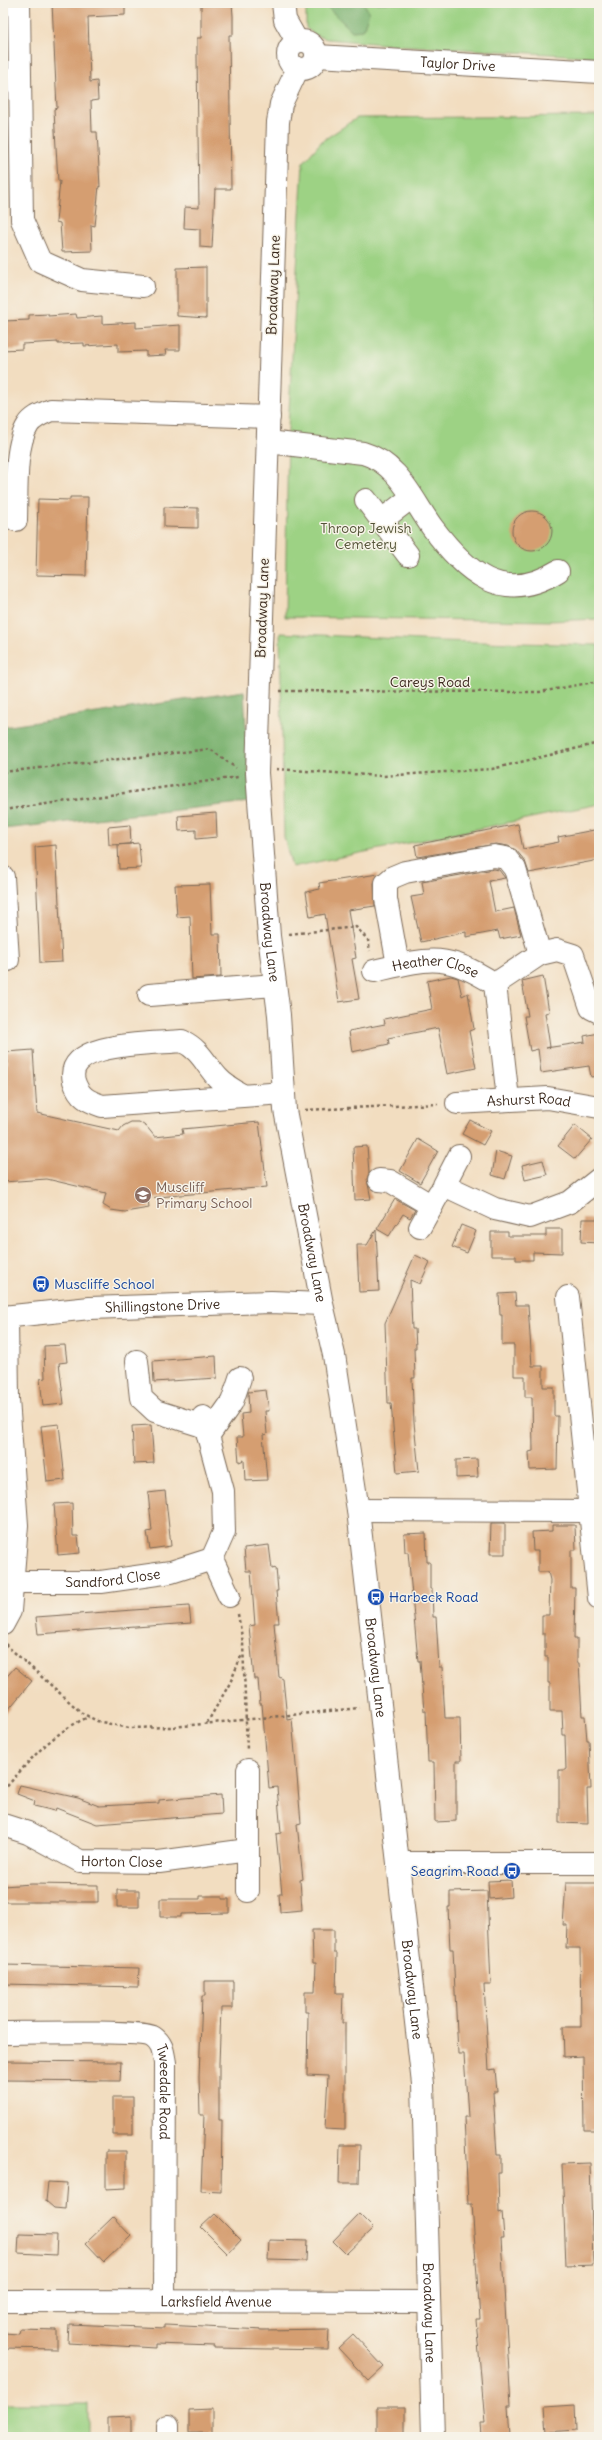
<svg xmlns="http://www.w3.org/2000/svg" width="602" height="2440" font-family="Delius,sans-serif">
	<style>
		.green { fill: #9dd284; stroke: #6c7e51 }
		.forest { fill: #7eb472; stroke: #5c6f48 }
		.building { fill: #d59e71 }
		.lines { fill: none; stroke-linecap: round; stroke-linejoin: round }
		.minor-casing { stroke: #7b6957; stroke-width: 24 }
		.path { stroke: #7b6957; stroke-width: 2.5; stroke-dasharray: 3 3; stroke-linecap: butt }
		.minor { stroke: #fff; stroke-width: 22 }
		.labels { text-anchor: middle; stroke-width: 3; stroke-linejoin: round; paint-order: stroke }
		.street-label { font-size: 14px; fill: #3b2a1e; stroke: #f7f3e8 }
		.park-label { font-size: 14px; fill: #545438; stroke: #f7f3e8 }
		.education-label { font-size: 14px; fill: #785e54; stroke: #f7f3e8; text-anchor: start }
		.transit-label { font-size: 14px; fill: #164399; stroke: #f7f3e8; text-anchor: start }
	</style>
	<rect width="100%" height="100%" fill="#f7f3e8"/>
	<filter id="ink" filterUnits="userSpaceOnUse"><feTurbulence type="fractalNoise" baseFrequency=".025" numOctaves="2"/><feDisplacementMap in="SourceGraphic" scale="8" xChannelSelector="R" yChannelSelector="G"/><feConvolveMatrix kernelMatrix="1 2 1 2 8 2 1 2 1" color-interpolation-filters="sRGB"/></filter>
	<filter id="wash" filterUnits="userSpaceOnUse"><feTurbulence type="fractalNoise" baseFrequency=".012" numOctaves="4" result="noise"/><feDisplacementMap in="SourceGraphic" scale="16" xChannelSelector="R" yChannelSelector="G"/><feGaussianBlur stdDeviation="0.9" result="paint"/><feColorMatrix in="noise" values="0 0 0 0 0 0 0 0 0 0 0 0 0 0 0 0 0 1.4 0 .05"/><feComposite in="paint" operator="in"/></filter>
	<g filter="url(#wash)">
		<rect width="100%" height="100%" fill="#f2ddc0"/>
		<!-- green -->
		<path class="green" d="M306,3H599V57L394,45L327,39L315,35L306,28Z
			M597,116L599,118V619L549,621L285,617L288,428L303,163L322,141L357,118Z
			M280,633L441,641L598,645L599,804L292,867L284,837Z
			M3,2404H88V2437H3Z"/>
		<!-- forest -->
		<path class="forest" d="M323,3H364L369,13L363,30L352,31Z
			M244,691L250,802L3,829V727Z"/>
		<g id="blocks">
			<!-- building -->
			<path class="building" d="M52,3H125V15L88,17L90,82L97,81L98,100L91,101L92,132H97L100,187L99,186L95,226L91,225L92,251L62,252L60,223L56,222L60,181H58L55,130L54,109L57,108Z
				M201,3H232L233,16V35H229L231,189H215L212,248L200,247V229L184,228L185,207L199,208L197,57V38H201Z
				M206,267V318L177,316V268Z
				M48,314V316L76,314L77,318L102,316V324L136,322V328L180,325V350H165L166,355L146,356V351L118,352V344L84,346V343L58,344V342L22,344V349L3,350V321L29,320V315Z
				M70,497H88L86,576L36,575L38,499L70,500Z
				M164,507L198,508V528L164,527Z
				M512 531a20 20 0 1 1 40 0a20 20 0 1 1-40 0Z
				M216,813L217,837L196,839V830L179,831L178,816Z
				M518,824L523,849L559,842L558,837L594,830L596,837L599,836V860L529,873L525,861L516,850L508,846L496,844L417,857L415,845Z
				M130,825L131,844L109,845L108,827Z
				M139,843L141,868L119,869L118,845Z
				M56,845L62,962L40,963L35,847Z
				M494,869L499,870L505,878L489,881L495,912L514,908L521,935L500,939L498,931L466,937V932L421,942L411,897L424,895L422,882Z
				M378,874L374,883L375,906L348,910L356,958L352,959L359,999L339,1002L325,914L310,917L306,892L320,889L319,883Z
				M210,884L212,934H220L221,977L192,979L190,916L177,917L175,885Z
				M451,976L458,978L462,996L468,993L474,1029L469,1031L476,1068L447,1074L438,1028L388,1038L389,1044L352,1052L349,1031L385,1024L384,1019L432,1009L427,981Z
				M543,976L549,1012L545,1013L550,1047L546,1048L585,1042L584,1036L599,1033V1076L591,1077L589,1066L541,1073L538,1049L530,1051L524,1016H528L522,981Z
				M33,1050L37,1113L119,1131L123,1126L131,1122H139L147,1127L155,1137L183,1134L182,1129L259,1122L267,1187L148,1198L149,1208L125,1212L111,1210L103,1205L106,1193L47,1179L3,1182V1064L8,1063L6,1052Z
				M470,1120L491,1131L483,1145L462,1134Z
				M575,1125L592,1139L575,1159L558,1146Z
				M418,1139L438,1151L420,1183L400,1171Z
				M367,1146L369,1173L367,1179L371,1199L355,1200L353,1147Z
				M496,1151L512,1156L505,1179L492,1175Z
				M543,1160L547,1175L525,1180L522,1165Z
				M395,1199L415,1210L410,1218L403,1214L389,1236L377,1229Z
				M582,1219H598V1243L581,1242Z
				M461,1225L476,1231L467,1253L452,1247Z
				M546,1229H562V1253L533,1252V1260H516V1256H491V1232H508V1236H546Z
				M376,1230L379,1291L359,1292L357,1245H367Z
				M415,1255L430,1262L420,1284L410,1280L412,1329H415L416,1348H414L415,1378H412L414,1423L419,1471L397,1473L391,1403H388L385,1323Z
				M515,1293L516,1305H528L532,1366H543V1387H554V1416H558L557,1469L530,1470L529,1452L533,1451L532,1397H525V1376H514V1345H502V1315H500L499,1294Z
				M65,1345L67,1362L59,1363L64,1404L43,1406L40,1379L45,1378L44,1346Z
				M216,1356L217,1378L154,1382L153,1361Z
				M266,1390L269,1411H265L267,1434L263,1435L267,1480L245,1481L244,1460L239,1462L237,1437H243L241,1414L249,1413L248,1392Z
				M59,1424L65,1480L47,1482L41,1426Z
				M151,1425L154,1463L134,1464L132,1426Z
				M477,1459L478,1477L456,1478V1460Z
				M165,1491L171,1546L150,1549L147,1532L152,1531L148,1493Z
				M72,1503L73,1536H78L80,1553L58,1555L54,1504Z
				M491,1523H505V1554H490Z
				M552,1525H575L576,1550H571V1588H575L574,1638H577V1663H579L582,1716H585L587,1740H589L591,1789H587L588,1824L559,1823V1770H566L565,1735H563L562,1711H550V1683H548V1657H545V1634H542V1615H549L550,1580L548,1572H538V1551H533L532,1532L552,1531Z
				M426,1533L427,1562H430V1589H432L433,1617H436L439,1667H442L445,1718H460L461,1761H456V1821L435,1822L434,1762H428L426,1711H424L420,1661H418L408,1552H405L404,1534Z
				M269,1545L272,1569L276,1568L278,1591H276L279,1623H274L279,1677L283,1679L287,1719L292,1718L301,1823L297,1824L303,1879L300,1880L302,1910L280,1912L279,1894H282L276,1834L281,1833L277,1787L269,1788L262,1704H260L258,1679H254L249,1626L255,1625L251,1571H246L244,1548Z
				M189,1606L191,1623L38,1634L36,1617Z
				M15,1667L32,1681L3,1716V1681Z
				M20,1785L78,1798L99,1806L159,1803V1800L221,1795L222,1814L97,1824L56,1808L55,1811L34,1806L35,1801L17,1794Z
				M511,1880L512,1897L489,1899L488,1881Z
				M566,1883H599V2130H584L583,2056L564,2057L563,2027H581L580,1948H566L567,1925H563Z
				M32,1884L98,1885V1902H3V1886Z
				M117,1890H139V1907H117Z
				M487,1891L491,1985H484L489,2070L495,2069L497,2092H493L497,2155H501V2173H498L499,2213L502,2212L504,2238H501L511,2406H508L510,2437H481L480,2423H485L476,2319H480L472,2204H468L464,2117H468L464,2054H458L453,1949H450L448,1907H450V1892Z
				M200,1896H222V1899H229V1913L181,1914V1917H160V1899H200Z
				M312,1930H334V1953H337L336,1993H343L342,2023H345V2130L325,2129L328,2076L307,2075L308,2012H305V1992H315L316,1963H313Z
				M3,1965L139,1968L138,1987L3,1984Z
				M205,1981H233V2008H221L219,2064V2120H222L221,2192L201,2191L204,2115H200L199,2077L202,1996H205Z
				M3,2061L121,2062L120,2081L3,2080Z
				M113,2097H133V2135H113Z
				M340,2145H360L359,2183H339Z
				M106,2151H126V2188L106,2189Z
				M590,2163L593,2265L566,2266L562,2164Z
				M48,2182L67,2183L65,2209L54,2208L46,2201Z
				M215,2214L241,2240L228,2254L201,2227Z
				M359,2214L373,2228L346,2254L333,2241Z
				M113,2217L131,2236L104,2262L86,2243Z
				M19,2234L57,2235L56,2255L18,2253Z
				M269,2240L307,2241L306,2261L268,2260Z
				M69,2324L165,2328V2325L263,2330L329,2329L328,2350L214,2348V2346L155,2344V2348L68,2343Z
				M20,2329L57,2330V2349L3,2348V2333L19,2334Z
				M353,2334L384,2367L369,2381L338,2348Z
				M575,2405L576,2430L547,2432L545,2407Z
				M377,2407H405V2437H377Z
				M212,2409V2433H189V2410Z
				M131,2416V2437H108V2417Z"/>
		</g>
	</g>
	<g filter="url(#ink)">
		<use href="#blocks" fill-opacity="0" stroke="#7b6957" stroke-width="1"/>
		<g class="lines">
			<!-- minor casing -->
			<g class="minor-casing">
				<g id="minor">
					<path d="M19,3L22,220L40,261L82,280L143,286"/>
					<path d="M283,3L285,20L297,41"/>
					<circle cx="302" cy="55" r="14"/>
					<path id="s1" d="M317,56L599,72"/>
					<path id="s2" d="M298,68L281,104L278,122L257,773L269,936L279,1015L285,1110L322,1304L334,1355L358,1510L423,2084L433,2437"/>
					<path d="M268,442L363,453C398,463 412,499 432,527C466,572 502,606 558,571"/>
					<path d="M366,500L408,555"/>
					<path d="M16,520C17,494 14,446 28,425C33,417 42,414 51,410L269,417"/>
					<path d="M382,520L412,497"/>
					<path d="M3,877L8,960H3"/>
					<path d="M398,965L386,899V883L393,877L405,872L494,856L506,858L515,869L540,954"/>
					<path id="s3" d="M374,971C429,958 445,952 495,984L540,954L557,950L573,955L591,1008L599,1012"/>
					<path d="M495,984L508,1099"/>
					<path d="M149,995L275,985"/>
					<path d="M244,1096C235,1091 225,1086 218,1078C205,1064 201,1050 182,1041C158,1044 63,1040 74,1081C79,1097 88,1101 102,1106L284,1093"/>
					<path id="s4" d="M457,1103L548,1098L599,1107"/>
					<path d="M459,1156L444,1185L495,1209L530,1217L570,1202L599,1179"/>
					<path d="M379,1180L390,1181L432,1206"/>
					<path d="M420,1227L439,1193"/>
					<path d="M568,1297L599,1598"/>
					<path id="s5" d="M3,1317L90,1308L271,1302L322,1304"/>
					<path d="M137,1361L141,1398L155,1411L206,1427"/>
					<path d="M208,1436L232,1402L240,1378"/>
					<path d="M358,1510L590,1511"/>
					<path d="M212,1559L229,1596"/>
					<path id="s6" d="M12,1582H101L171,1572L212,1559L224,1532L223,1491L203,1417"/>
					<path d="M3,1624L10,1611L17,1525L8,1399L7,1317"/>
					<path d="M248,1770V1891"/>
					<path id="s7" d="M3,1825L28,1833L80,1861L159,1862L248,1850"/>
					<path d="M398,1863H599"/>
					<path id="s8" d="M3,2033C24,2033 143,2030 153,2037C163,2044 163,2052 165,2063L164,2301"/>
					<path id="s9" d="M3,2301L428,2302"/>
					<path d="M168,2437V2426"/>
				</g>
			</g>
			<!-- path -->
			<path class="path" d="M280,691L540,692L599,681
				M276,769L382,776L492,769L599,743
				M3,772L210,749L236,768
				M3,810L238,777
				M289,934L356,927L368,940L370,951
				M305,1110L438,1104
				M238,1614L243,1643L247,1750
				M5,1644L82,1713L97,1721L129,1728L173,1727L359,1708
				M207,1723L230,1683L242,1654
				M3,1791C29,1761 52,1732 89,1717"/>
			<!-- minor -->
			<use href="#minor" class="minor"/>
		</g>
	</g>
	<!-- icons -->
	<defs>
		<g id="school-disc" transform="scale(0.9)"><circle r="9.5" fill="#8d6e63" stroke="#f7f3e8"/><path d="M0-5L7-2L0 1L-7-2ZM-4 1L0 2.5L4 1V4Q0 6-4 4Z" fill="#fff"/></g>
		<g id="bus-disc" transform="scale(0.9)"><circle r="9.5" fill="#1a4fb4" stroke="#f7f3e8"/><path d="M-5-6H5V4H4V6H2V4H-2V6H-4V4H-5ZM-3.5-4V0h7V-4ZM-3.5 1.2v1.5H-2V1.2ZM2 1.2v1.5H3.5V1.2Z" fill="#fff"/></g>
	</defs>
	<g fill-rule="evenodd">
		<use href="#school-disc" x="143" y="1195"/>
		<use href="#bus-disc" x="41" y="1284"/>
		<use href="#bus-disc" x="376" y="1597"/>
		<use href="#bus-disc" x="512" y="1871"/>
	</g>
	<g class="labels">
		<!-- street labels -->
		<g class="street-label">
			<text dy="5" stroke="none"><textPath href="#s1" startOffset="141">Taylor Drive</textPath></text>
			<text transform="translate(273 285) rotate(-88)" y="5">Broadway Lane</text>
			<text transform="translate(262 608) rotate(-88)" y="5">Broadway Lane</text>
			<text x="430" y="687">Careys Road</text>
			<text dy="5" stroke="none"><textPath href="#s2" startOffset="869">Broadway Lane</textPath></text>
			<text dy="5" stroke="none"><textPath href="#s3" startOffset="63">Heather Close</textPath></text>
			<text dy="5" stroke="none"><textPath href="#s4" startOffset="72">Ashurst Road</textPath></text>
			<text dy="5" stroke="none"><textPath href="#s2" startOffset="1193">Broadway Lane</textPath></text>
			<text dy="5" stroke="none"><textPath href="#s5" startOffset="160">Shillingstone Drive</textPath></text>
			<text dy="5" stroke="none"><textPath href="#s6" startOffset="101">Sandford Close</textPath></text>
			<text dy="5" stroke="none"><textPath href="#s2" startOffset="1613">Broadway Lane</textPath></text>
			<text dy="5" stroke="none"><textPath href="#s7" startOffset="127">Horton Close</textPath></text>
			<text dy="5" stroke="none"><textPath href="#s2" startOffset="1937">Broadway Lane</textPath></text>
			<text dy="5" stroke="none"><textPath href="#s8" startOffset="209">Tweedale Road</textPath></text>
			<text dy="5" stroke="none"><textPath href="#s9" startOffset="213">Larksfield Avenue</textPath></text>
			<text dy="5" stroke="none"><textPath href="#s2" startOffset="2261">Broadway Lane</textPath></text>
		</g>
		<!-- park labels -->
		<g class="park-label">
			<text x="366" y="533">Throop Jewish<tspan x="366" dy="16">Cemetery</tspan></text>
		</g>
		<!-- education labels -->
		<g class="education-label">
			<text x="156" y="1192">Muscliff<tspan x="156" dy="16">Primary School</tspan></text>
		</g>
		<!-- transit labels -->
		<g class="transit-label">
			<text x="54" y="1289">Muscliffe School</text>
			<text x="389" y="1602">Harbeck Road</text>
			<text x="499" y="1876" text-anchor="end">Seagrim Road</text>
		</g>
	</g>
	<!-- margin -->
	<rect width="602" height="2440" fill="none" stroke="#f7f3e8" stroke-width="16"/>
</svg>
